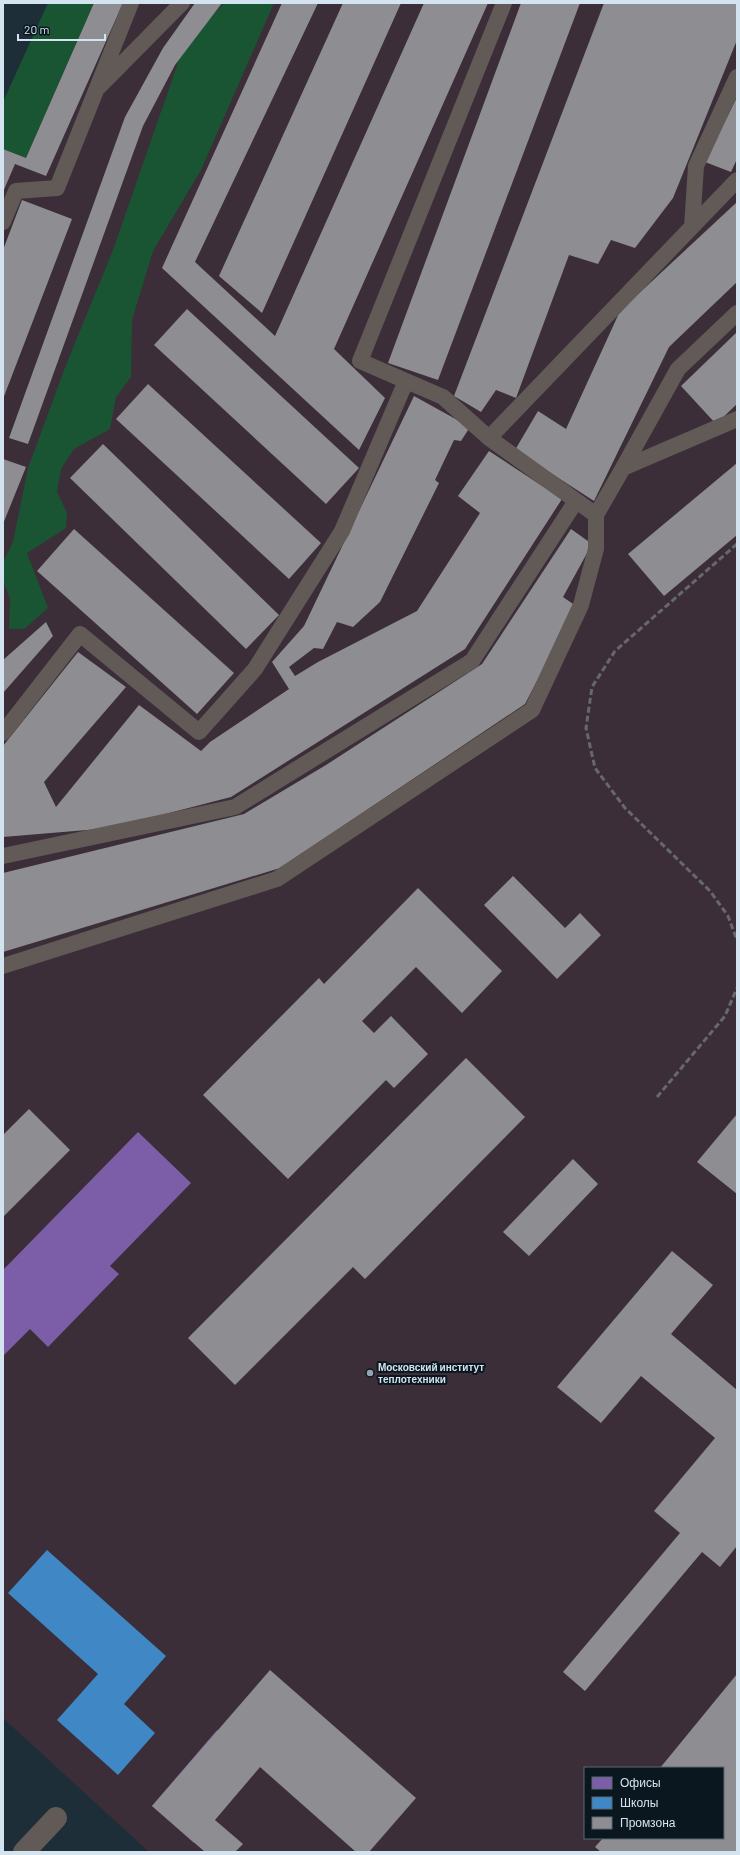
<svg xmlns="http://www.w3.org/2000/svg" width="740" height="1855" font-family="Barlow,sans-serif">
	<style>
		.industrial { fill: #3b2e38; fill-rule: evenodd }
		.green { fill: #1a5533 }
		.offices { fill: #7b5ea7 }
		.schools { fill: #3f88c5 }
		.industry { fill: #8d8d92 }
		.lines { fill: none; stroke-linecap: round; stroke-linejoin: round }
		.service { stroke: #615a56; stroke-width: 16 }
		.minor { stroke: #615a56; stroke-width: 22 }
		.rail { stroke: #666869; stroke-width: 3; stroke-dasharray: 6 3; stroke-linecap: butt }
		.poi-dot { fill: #94a4b0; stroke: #0b171f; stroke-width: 1.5 }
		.labels { text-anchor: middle; stroke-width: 4; stroke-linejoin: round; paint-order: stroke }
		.poi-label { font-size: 10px; font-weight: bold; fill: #d4e3f0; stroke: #0b171f; text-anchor: start }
	</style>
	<rect width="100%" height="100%" fill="#1e2e38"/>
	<!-- industrial -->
	<path class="industrial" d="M94,3H737V1852H149L3,1718V149L26,157ZM585,1768H723V1838H585Z"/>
	<!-- green -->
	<path class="green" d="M48,3H94L26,158L3,149V102Z
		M224,3H274L201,170L153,251L132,320L131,377L116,397L110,429L74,449L61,469L57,492L67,513L66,528L27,553L48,608L24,629H9L10,599L3,580V562L13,542L28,468L66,365L113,250L179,60L196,32Z"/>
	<!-- offices -->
	<path class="offices" d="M138,1132L191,1183L110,1266L119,1274L48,1347L30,1329L3,1356V1270Z
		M217,1730L260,1767L194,1843L152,1806Z"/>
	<!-- schools -->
	<path class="schools" d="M47,1550L166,1656L124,1704L155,1733L118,1775L57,1720L98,1674L8,1593Z"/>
	<!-- industry -->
	<path class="industry" d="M94,3H123L46,176L15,164L3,192V149L26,158Z
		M195,3H222L175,65L143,126L28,444L9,438L125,117L163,48Z
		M282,3H318L195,262L275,336L424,3H488L334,349L385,398L359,450L162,268Z
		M343,3H401L262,313L219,276Z
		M521,3H580L438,380L388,363Z
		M604,3H737V40L673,198L635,248L611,240L598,264L569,255L516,398L496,390L481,412L454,396Z
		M737,97V159L731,172L705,162Z
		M22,200L72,219L3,399V250Z
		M737,202V282L669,347L594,501L515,450L538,411L566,429L620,311Z
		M187,309L359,468L326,504L154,345Z
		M737,332V404L716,424L681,386Z
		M148,384L321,543L289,579L116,419Z
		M414,396L470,427L461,441L454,440L435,480L439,483L380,602L353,627L337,622L323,649L314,648L289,667L295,676L318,662L417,611L480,513L458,496L489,451L562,499L465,649L231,797L111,828L3,837V746L78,652L126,687L44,782L56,807L139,705L201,751L210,742L289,689L272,662L304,626Z
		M103,444L279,615L246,649L70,478Z
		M3,459L26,467L3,524Z
		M737,463V535L664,596L628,554Z
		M74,529L234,673L197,714L37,571Z
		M571,529L592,544L563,597L576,606L525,704L280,868L3,952V873L244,814L326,765L482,664Z
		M46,622L53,636L3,693V660Z
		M513,876L565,928L580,913L601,935L557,979L484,905Z
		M418,888L502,971L462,1013L416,967L362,1021L374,1033L391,1016L428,1054L394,1088L386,1080L288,1179L203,1095L319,978L324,984Z
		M466,1058L525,1117L365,1279L353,1267L235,1385L188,1338Z
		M29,1109L70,1150L3,1217V1135Z
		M737,1114V1194L697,1162Z
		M573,1159L598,1184L529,1256L503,1232Z
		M672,1251L713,1285L671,1334L737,1390V1546L720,1567L702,1552L585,1691L563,1672L680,1533L654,1511L715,1438L641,1376L601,1423L557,1387Z
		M270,1670L416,1798L369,1852H356L260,1767L215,1820L243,1844L235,1852H205L152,1806Z
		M737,1674V1852H601L595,1847L603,1838H723V1768H660Z"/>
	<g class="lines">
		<!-- service -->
		<path class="service" d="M99,87L182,3
			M3,222L16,191L57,188L131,3
			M692,227L696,166L737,77
			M737,313L678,369L623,468L737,419
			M489,438L443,397L360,361L504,3
			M596,515L623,468
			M3,733L80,634L199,732L255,669L342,531L406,381
			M3,856L235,807L472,661L576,501
			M3,966L277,879L532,710L581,605L596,549V515L489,438L737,180"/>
		<!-- minor -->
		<path class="minor" d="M24,1852L56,1818"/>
		<!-- rail -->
		<path class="rail" d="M737,544L615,651L592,687L586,728L595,768L625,808L710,891L728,916L737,940
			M657,1097L725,1016L737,988"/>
	</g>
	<!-- markers -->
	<circle class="poi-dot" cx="370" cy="1373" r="4"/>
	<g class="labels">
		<!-- poi labels -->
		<g class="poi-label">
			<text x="378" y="1371">Московский институт<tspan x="378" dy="12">теплотехники</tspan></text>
		</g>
	</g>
	<!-- border -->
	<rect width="740" height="1855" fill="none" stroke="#d4e3f0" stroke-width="8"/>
	<!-- legend -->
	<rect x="584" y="1767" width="140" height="72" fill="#0b171f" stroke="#5b6973"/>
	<rect x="592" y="1777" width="20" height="12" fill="#7b5ea7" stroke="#5b6973"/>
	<text x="620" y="1787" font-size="12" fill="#d4e3f0">Офисы</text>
	<rect x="592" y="1797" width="20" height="12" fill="#3f88c5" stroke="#5b6973"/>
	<text x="620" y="1807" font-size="12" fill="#d4e3f0">Школы</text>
	<rect x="592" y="1817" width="20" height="12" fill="#8d8d92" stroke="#5b6973"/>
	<text x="620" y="1827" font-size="12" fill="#d4e3f0">Промзона</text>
	<!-- scale -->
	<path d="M18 34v6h87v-6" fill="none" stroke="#d4e3f0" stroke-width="2"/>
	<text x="24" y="34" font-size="12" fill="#d4e3f0" stroke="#0b171f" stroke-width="3" paint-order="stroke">20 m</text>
</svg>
